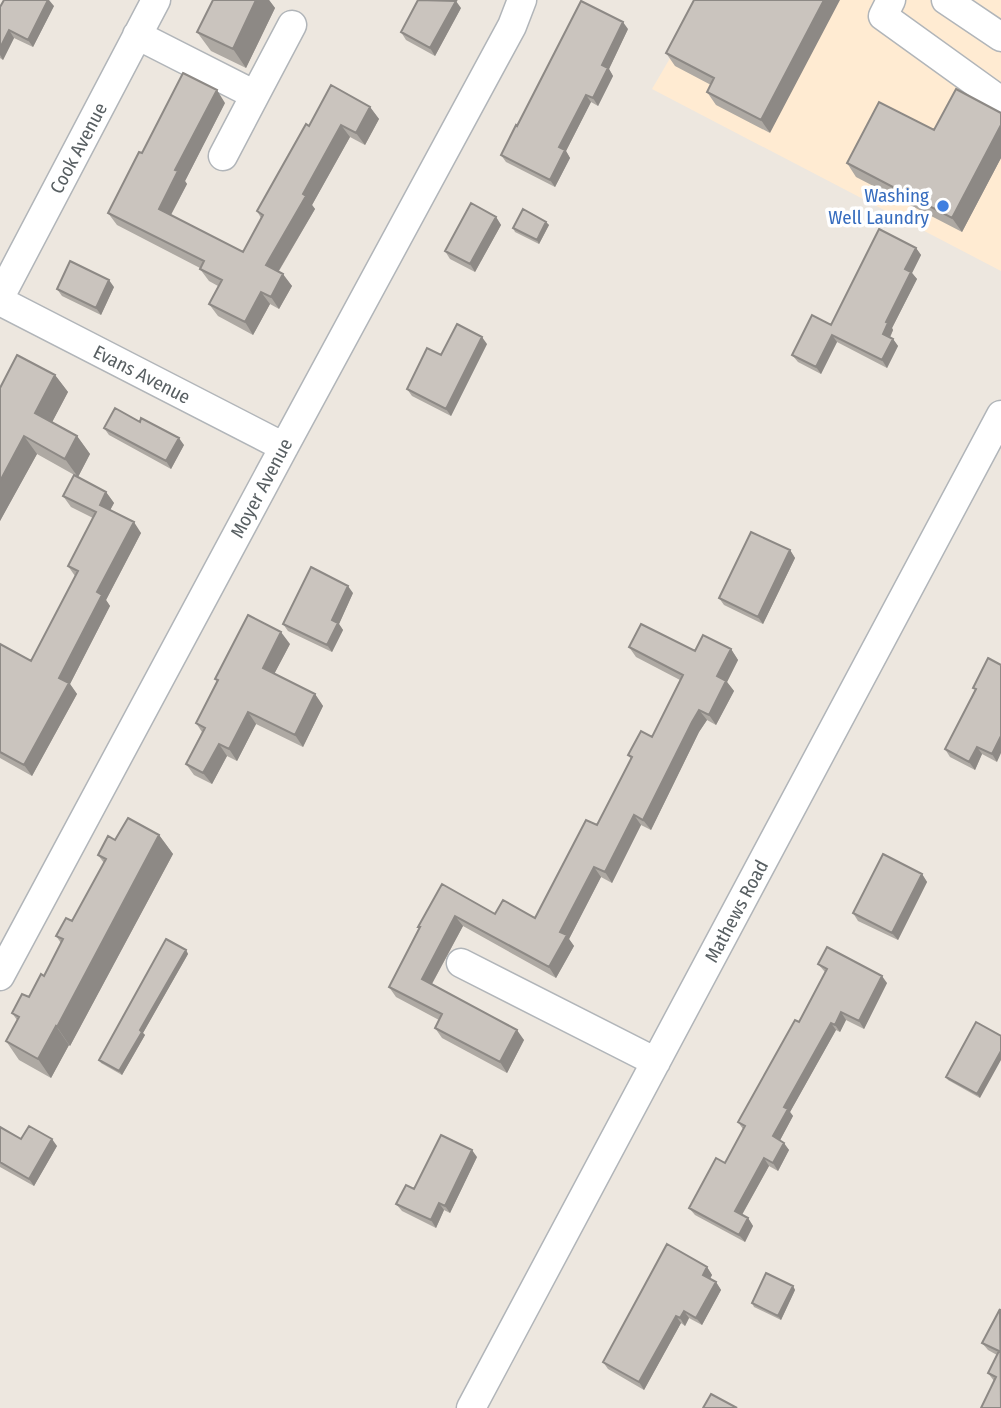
<svg xmlns="http://www.w3.org/2000/svg" width="1001" height="1408" font-family="'Fira Sans Condensed',sans-serif">
	<style>
		.commercial { fill: #ffebd2 }
		.lines { fill: none; stroke-linecap: round; stroke-linejoin: round }
		.minor-casing { stroke: #b1b5b9; stroke-width: 31 }
		.minor { stroke: #fff; stroke-width: 28 }
		.wall { fill: #aea9a3 }
		.shaded-wall { fill: #8d8985 }
		.building { fill: #cac4be; stroke: #8d8985; stroke-width: 2 }
		.shop-dot { fill: #3f7fe0; stroke: #fff; stroke-width: 2.5 }
		.labels { text-anchor: middle; stroke-width: 7; stroke-linejoin: round; paint-order: stroke }
		.street-label { font-size: 19px; fill: #585f62; stroke: #fff }
		.shop-label { font-size: 19px; fill: #366cbe; stroke: #fff; text-anchor: end }
	</style>
	<rect width="100%" height="100%" fill="#ede7df"/>
	<!-- commercial -->
	<path class="commercial" d="M704,0H1001V271L652,89Z"/>
	<g class="lines">
		<!-- minor casing -->
		<g class="minor-casing">
			<path id="minor" d="M891,0L883,16L1001,101
				M946,0L1001,37
				M137,35L255,95L292,25
				M223,156L255,95
				M0,297L156,0
				M0,301L284,447
				M461,963L656,1062
				M0,976L284,447L512,26L522,0
				M471,1408L1001,415"/>
		</g>
		<!-- minor -->
		<use href="#minor" class="minor"/>
	</g>
	<!-- wall -->
	<path class="wall" d="M213,0H269L275,8L246,68L211,51L197,32Z
		M694,0L770,133L716,105L707,92L711,85L675,66L666,53Z
		M54,6L33,47L14,38L3,60L0,58V7Z
		M461,8L435,56L406,40L401,32Z
		M628,29L609,69L613,76L598,106L591,102L566,151L570,158L555,187L506,162L501,155L517,126Z
		M225,103L185,181L187,184L171,215L243,252L261,218L257,211L309,126L370,107L379,119L365,145L350,137L312,205L315,209L279,271L292,286L279,309L270,304L253,335L218,316L209,304L218,286L209,281L200,269V268L117,225L108,213L142,153Z
		M1001,113V158L962,232L856,177L847,163L934,130Z
		M496,217L501,225L475,272L450,259L445,251Z
		M546,222L549,225L539,244L515,232L513,228Z
		M916,248L921,255L912,273L917,279L892,328L893,330L890,338L893,339L898,346L887,368L837,342L821,374L798,362L792,355L831,325Z
		M114,287L101,315L62,296L57,289Z
		M487,344L451,416L412,396L407,389L441,355Z
		M55,375L68,392L52,422L77,436L90,454L78,477L37,454L0,521V388Z
		M104,428L184,445L171,469L109,435Z
		M106,492L114,503L110,510L141,533L106,600L110,606L70,684L77,694L32,776L0,758V644L31,661L75,576L68,566L93,518L71,507L63,496Z
		M790,550L795,558L763,624L724,605L719,598Z
		M353,593L339,624L343,630L332,652L288,631L283,624Z
		M290,644L274,674L315,694L323,706L303,747L256,724L237,761L227,756L212,784L194,775L186,764L202,732L196,723L217,682L215,679Z
		M629,647L695,651L731,649L738,660L727,682L734,691L716,725L707,720L699,732L651,830L641,825L612,883L601,877L569,939L574,946L556,978L463,926L432,984L524,1040L507,1073L442,1038L435,1028L439,1020L396,997L389,987L442,884L495,914L535,918L597,825L631,759L628,755L652,737L680,680L636,657Z
		M988,658L997,762L982,754L975,770L950,757L945,749L975,690L973,688Z
		M159,835L173,854L70,1046L69,1045L51,1078L19,1060L6,1041L17,1020L12,1013L29,997L44,976L61,943L56,936L72,921L104,863L98,855L115,840Z
		M922,874L927,882L898,940L858,921L853,913Z
		M186,950L188,954L143,1033L145,1035L122,1075L101,1063L99,1060Z
		M818,964L887,983L864,1029L846,1020L840,1032L836,1030L790,1112L793,1116L780,1140L789,1150L778,1171L769,1166L742,1215L748,1218L753,1226L745,1242L695,1215L689,1208L725,1163L743,1129L738,1122L799,1022L825,972Z
		M976,1022L980,1098L948,1080L946,1077Z
		M0,1127L21,1139L57,1146L34,1186L0,1167Z
		M477,1157L450,1213L444,1210L436,1228L402,1211L396,1204L414,1189Z
		M707,1267L712,1275L710,1279L716,1282L721,1290L702,1325L689,1318L685,1326L681,1323L644,1390L608,1369L603,1362Z
		M793,1286L795,1290L781,1320L754,1307L752,1303Z
		M1001,1309V1408L994,1381L988,1373L997,1355L988,1350L982,1343Z"/>
	<!-- shaded-wall -->
	<path class="shaded-wall" d="M45,0H49L54,6L33,47L28,40Z
		M256,0H269L275,8L246,68L233,49Z
		M824,0H840L770,133L761,120Z
		M456,1L461,8L435,56L430,48Z
		M623,22L628,29L609,69L613,76L598,106L593,98L602,65Z
		M9,30L14,38L3,60L0,55V48Z
		M217,90L225,103L185,181L187,184L167,222L159,209L175,170Z
		M586,95L591,102L566,151L570,158L555,187L550,180L559,147Z
		M370,107L379,119L365,145L356,133Z
		M341,125L350,137L312,205L315,209L275,277L266,265L303,194Z
		M1001,125V158L962,232L952,218Z
		M496,217L501,225L475,272L470,264Z
		M546,222L549,225L539,244L537,240Z
		M916,248L921,255L912,273L917,279L892,328L893,330L888,341L883,334L886,322L905,269Z
		M283,274L292,286L279,309L271,297Z
		M109,280L114,287L101,315L96,308Z
		M261,292L270,304L253,335L245,322Z
		M832,335L837,342L821,374L816,367Z
		M482,337L487,344L451,416L446,409Z
		M893,339L898,346L887,368L882,360Z
		M55,375L68,392L48,430L35,413Z
		M24,436L37,454L0,521V481Z
		M77,436L90,454L78,477L65,459Z
		M179,438L184,445L171,469L166,461Z
		M106,492L114,503L107,516L100,505Z
		M134,522L141,533L106,600L110,606L70,684L77,694L32,776L24,765L59,678L97,592Z
		M790,550L795,558L763,624L758,617Z
		M348,586L353,593L339,624L343,630L332,652L327,645L332,620Z
		M281,632L290,644L271,680L263,668Z
		M731,649L738,660L727,682L734,691L716,725L709,715L717,676Z
		M315,694L323,706L303,747L295,735Z
		M699,710L707,720L699,732L651,830L643,820L692,722Z
		M248,712L256,724L237,761L229,749Z
		M1001,736V753L997,762L992,754Z
		M219,744L227,756L212,784L203,773Z
		M977,747L982,754L975,770L969,762Z
		M634,815L641,825L612,883L605,872Z
		M159,835L173,854L70,1046L57,1027Z
		M594,867L601,877L569,939L574,946L556,978L549,967L560,932Z
		M922,874L927,882L898,940L892,933Z
		M455,916L463,926L429,989L422,979Z
		M186,950L188,954L143,1033L145,1035L122,1075L119,1071L140,1030Z
		M882,976L887,983L864,1029L859,1021Z
		M841,1012L846,1020L840,1032L835,1025Z
		M831,1023L836,1030L790,1112L793,1116L778,1144L773,1136L784,1107Z
		M56,1026L69,1045L51,1078L38,1059Z
		M517,1030L524,1040L507,1073L500,1062Z
		M1001,1051V1060L980,1098L977,1094Z
		M52,1139L57,1146L34,1186L29,1179Z
		M784,1143L789,1150L778,1171L773,1163Z
		M472,1150L477,1157L450,1213L445,1206Z
		M764,1158L769,1166L740,1218L735,1211Z
		M439,1203L444,1210L436,1228L431,1220Z
		M748,1218L753,1226L745,1242L739,1235Z
		M707,1267L712,1275L708,1282L703,1275Z
		M716,1282L721,1290L702,1325L696,1318Z
		M793,1286L795,1290L781,1320L778,1316Z
		M684,1311L689,1318L685,1326L680,1318Z
		M676,1316L681,1323L644,1390L639,1382Z"/>
	<!-- building -->
	<path class="building" d="M4,0H48L28,40L9,30L0,48V7Z
		M213,0H256L233,49L197,32Z
		M418,0L456,1L430,48L401,32Z
		M694,0H824L761,120L707,92L714,78L666,53Z
		M581,1L623,22L602,65L608,68L593,98L586,95L559,147L565,150L550,180L501,155L516,125L517,126Z
		M183,73L217,90L175,170L178,171L159,209L243,252L263,215L257,211L306,124L309,126L331,85L370,107L356,133L341,125L303,194L306,196L266,265L283,274L271,297L261,292L245,322L209,304L222,280L200,269L204,261L108,213L139,152L142,153Z
		M956,89L1001,113V125L952,218L847,163L879,102L934,130Z
		M471,203L496,217L470,264L445,251Z
		M523,209L546,222L537,240L513,228Z
		M879,229L916,248L905,269L911,272L886,322L888,323L883,334L893,339L882,360L832,335L816,367L792,355L812,315L831,325Z
		M70,261L109,280L96,308L57,289Z
		M457,324L482,337L446,409L407,389L427,348L441,355Z
		M17,355L55,375L35,413L77,436L65,459L24,436L0,481V388Z
		M115,408L140,422L141,418L179,438L166,461L104,428Z
		M74,475L106,492L100,505L134,522L97,592L102,595L59,678L69,683L24,765L0,752V644L31,661L78,571L68,566L96,512L63,496Z
		M751,532L790,550L758,617L719,598Z
		M311,567L348,586L332,620L338,623L327,645L283,624Z
		M248,615L281,632L263,668L315,694L295,735L248,712L229,749L219,744L203,773L186,764L205,728L196,723L218,680L215,679Z
		M641,624L695,651L703,635L731,649L717,676L726,681L709,715L699,710L692,722L643,820L634,815L605,872L594,867L560,932L567,935L549,967L455,916L422,979L517,1030L500,1062L435,1028L442,1014L389,987L420,927H418L442,884L495,914L503,900L535,918L586,820L597,825L632,757L628,755L641,731L652,737L683,675L629,647Z
		M988,658L1001,665V736L992,754L977,747L969,762L945,749L976,689L973,688Z
		M128,818L159,835L57,1027L56,1026L38,1059L6,1041L19,1017L12,1013L22,994L29,997L41,974L44,976L63,939L56,936L66,918L72,921L106,859L98,855L108,836L115,840Z
		M883,854L922,874L892,933L853,913Z
		M166,939L186,950L140,1030L142,1032L119,1071L99,1060Z
		M827,947L882,976L859,1021L841,1012L835,1025L831,1023L784,1107L788,1109L773,1136L784,1143L773,1163L764,1158L735,1211L748,1218L739,1235L689,1208L716,1158L725,1163L745,1126L738,1122L795,1020L799,1022L827,969L818,964Z
		M976,1022L1001,1036V1051L977,1094L946,1077Z
		M29,1126L52,1139L29,1179L0,1162V1127L21,1139Z
		M441,1135L472,1150L445,1206L439,1203L431,1220L396,1204L406,1185L414,1189Z
		M667,1244L707,1267L703,1275L716,1282L696,1318L684,1311L680,1318L676,1316L639,1382L603,1362Z
		M766,1273L793,1286L778,1316L752,1303Z
		M1000,1309L1001,1408H981L996,1377L988,1373L999,1351L982,1343Z
		M711,1394L737,1408H703Z"/>
	<!-- markers -->
	<circle class="shop-dot" cx="943" cy="206" r="7"/>
	<g class="labels">
		<!-- street labels -->
		<g class="street-label">
			<text transform="translate(78 148) rotate(-62)" y="7">Cook Avenue</text>
			<text transform="translate(142 374) rotate(27)" y="7">Evans Avenue</text>
			<text transform="translate(261 488) rotate(-62)" y="7">Moyer Avenue</text>
			<text transform="translate(736 911) rotate(-62)" y="7">Mathews Road</text>
		</g>
		<!-- shop labels -->
		<g class="shop-label">
			<text x="929" y="202">Washing<tspan x="929" dy="22">Well Laundry</tspan></text>
		</g>
	</g>
</svg>
